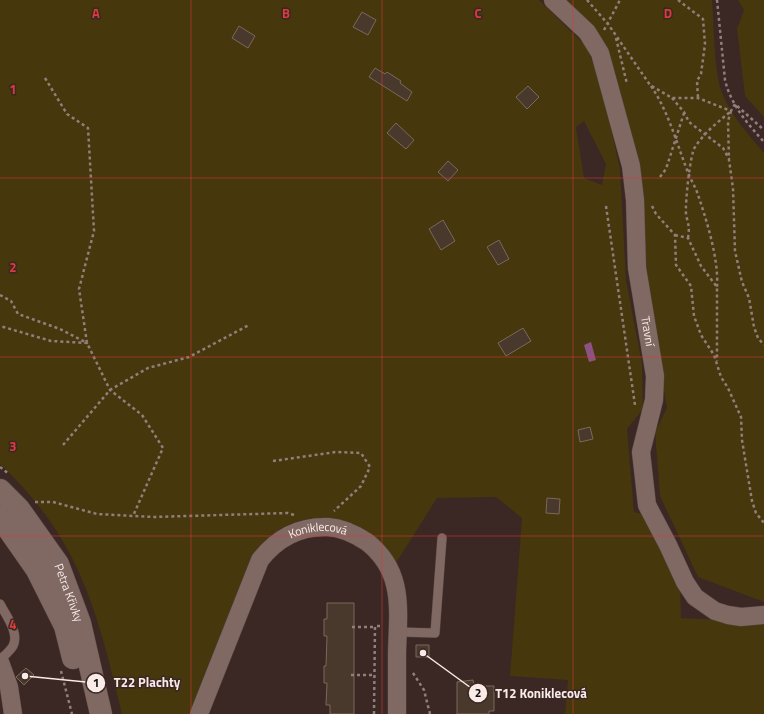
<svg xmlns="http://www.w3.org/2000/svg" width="764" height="714" font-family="'Titillium Web',sans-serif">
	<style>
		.green { fill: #46370c; fill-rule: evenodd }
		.water { fill: #8c5281 }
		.building { fill: #49392c; stroke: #7b695b }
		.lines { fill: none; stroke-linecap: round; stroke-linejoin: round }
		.service-casing { stroke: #564541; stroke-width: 10 }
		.minor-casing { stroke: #564541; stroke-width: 19 }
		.tertiary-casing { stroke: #564541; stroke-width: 23 }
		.path { stroke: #917f7c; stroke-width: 2.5; stroke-dasharray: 3 3; stroke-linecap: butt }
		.service { stroke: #806863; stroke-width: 9 }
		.minor { stroke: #806863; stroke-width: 18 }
		.tertiary { stroke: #806863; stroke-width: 22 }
		.grid { fill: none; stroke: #da3c3b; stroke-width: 1; stroke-opacity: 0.55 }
		.labels { text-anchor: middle; stroke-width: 3; stroke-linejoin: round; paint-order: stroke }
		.street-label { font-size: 12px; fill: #f9ebe8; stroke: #3b2723 }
		.grid-label { font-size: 13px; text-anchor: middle; font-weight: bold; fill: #da3c3b; stroke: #3b2723; stroke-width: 3; stroke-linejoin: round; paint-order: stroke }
		.leader { fill: none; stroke: #f9ebe8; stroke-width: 1.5 }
		.callout-dot { fill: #f9ebe8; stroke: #3b2723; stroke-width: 1.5 }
		.mark-label { font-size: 12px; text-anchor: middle; font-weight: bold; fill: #111 }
		.callout-label { font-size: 13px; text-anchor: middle; font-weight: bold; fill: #f9ebe8; stroke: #3b2723; stroke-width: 3; stroke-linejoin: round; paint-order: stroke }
	</style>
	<rect width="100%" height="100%" fill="#3b2723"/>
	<!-- green -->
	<path class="green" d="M0,0H539L586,46L600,78L620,169L626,280L642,364L643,409L627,429L634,512L651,516L680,581L681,618L764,622V714H565L568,680L510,676L522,518L496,497L437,498L396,563C360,506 289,501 251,558L189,714H122C97,611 80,539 0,464ZM584,121L606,164L602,185L584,178L576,127Z
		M560,0H712C714,23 714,76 723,95C732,117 749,135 764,153V602L698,577L660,496L655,432L667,408L601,39Z
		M738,0H764V117L745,96L737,29L744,10Z"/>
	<!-- water -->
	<path class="water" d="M591,342L596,360L589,362L584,345Z"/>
	<!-- building -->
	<path class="building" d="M362,12L376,20L368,35L353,27Z
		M239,26L255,36L248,48L232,38Z
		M375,68L385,74L387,72L401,81L400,83L412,92L407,101L369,77Z
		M528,86L539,97L527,109L516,97Z
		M396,123L414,140L406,149L387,133Z
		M448,161L458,170L448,181L438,172Z
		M443,220L455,241L441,250L429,229Z
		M499,240L509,259L498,265L487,247Z
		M523,328L531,341L506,356L498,343Z
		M590,427L593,439L580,442L578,430Z
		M547,498L560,499L559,514L546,513Z
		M327,603H354V714H330V705H326L327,683H324V666H326L327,636H324V619H327Z
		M416,645H429V657H416Z
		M26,668L34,675L24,685L16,677Z
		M473,680L474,686H494V711H489V714H457V682Z"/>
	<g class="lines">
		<!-- service casing -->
		<g class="service-casing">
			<path id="service" d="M0,604C5,614 20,633 13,646C10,651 4,656 0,660
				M399,632L435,633L442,538"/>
		</g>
		<!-- minor casing -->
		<g class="minor-casing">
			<g id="minor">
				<path id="s1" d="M553,0L587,32L600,53L631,166L635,200L637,268L655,376L654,400L641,452L647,505L668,545L685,582L695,597L715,611L728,615L741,617L764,615"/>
				<path d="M0,662L9,687L13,714"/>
				<path id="s2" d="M199,714L260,560C277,538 300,526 328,527C342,528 355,534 367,542C405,572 398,610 397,653C397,674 397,694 397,714"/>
			</g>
		</g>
		<!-- tertiary casing -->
		<g class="tertiary-casing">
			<g id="tertiary">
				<path id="s3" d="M0,490L19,509L58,564L80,623L101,714"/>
				<path d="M0,517L37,570L65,626L73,658"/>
			</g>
		</g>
		<!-- path -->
		<path class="path" d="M587,0L608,24L650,85L672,98H698L731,111L735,104L764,130
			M678,0L703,19L705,44L701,74L697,81L698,98
			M717,0L725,80C731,105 747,123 764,142
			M604,30L620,0
			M616,38L627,84
			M45,78L67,114L88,128L94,231L79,289L87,343L110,390L142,415L163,448L133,516
			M651,86C668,111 676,141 687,170C689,177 694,184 697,192C706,218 719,259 717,287
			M672,98L684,112L689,122L723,148L729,159
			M731,111L728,121L729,160L733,188L735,251L742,282L749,298L754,327L758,338L764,345
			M660,177L666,169L684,113
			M606,206L635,405
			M652,206L656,214L675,235L676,265L691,286L694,316L701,335L714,355L721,377L728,388L741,417L742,440L752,501L756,513L764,523
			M675,235L688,238L701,266L717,287V361
			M688,238C690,225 688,225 686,214C685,204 690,154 695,147C704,133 718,122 730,112
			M0,295L11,301L18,314L60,329L87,343L51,341L0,326
			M63,445L110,390L148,368L189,357L249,325
			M273,461L336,452L361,453L370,467L361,486L334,511
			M0,467L9,474
			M35,502H53L97,514L153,517L288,513L294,515
			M352,627H375
			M61,671L72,714
			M413,673L424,690L430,714
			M351,675H374
			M374,714L375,626H383"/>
		<!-- service -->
		<use href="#service" class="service"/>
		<!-- minor -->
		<use href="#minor" class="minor"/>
		<!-- tertiary -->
		<use href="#tertiary" class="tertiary"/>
	</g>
	<!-- grid -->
	<path class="grid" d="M191,0V714M382,0V714M573,0V714M0,178H764M0,357H764M0,536H764"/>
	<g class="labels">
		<!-- street labels -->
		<g class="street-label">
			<text dy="4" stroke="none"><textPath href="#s1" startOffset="355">Travní</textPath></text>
			<text dy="4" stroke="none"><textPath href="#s2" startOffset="234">Koniklecová</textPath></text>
			<text dy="4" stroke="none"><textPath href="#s3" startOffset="125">Petra Křivky</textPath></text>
		</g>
	</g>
	<g class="grid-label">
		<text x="96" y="18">A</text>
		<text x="286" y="18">B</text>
		<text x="478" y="18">C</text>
		<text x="668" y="18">D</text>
		<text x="13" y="94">1</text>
		<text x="13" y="272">2</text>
		<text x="13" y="451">3</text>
		<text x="13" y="629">4</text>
	</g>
	<!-- callouts -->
	<path class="leader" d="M25 676L96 683M423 653L478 693"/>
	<g class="callout-dot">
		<circle cx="25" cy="676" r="4"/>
		<circle cx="423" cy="653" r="4"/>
		<circle cx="96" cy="683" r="10"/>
		<circle cx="478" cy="693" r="10"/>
	</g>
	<g class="mark-label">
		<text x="96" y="687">1</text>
		<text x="478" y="697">2</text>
	</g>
	<g class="callout-label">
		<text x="147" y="687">T22 Plachty</text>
		<text x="541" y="698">T12 Koniklecová</text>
	</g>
</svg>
